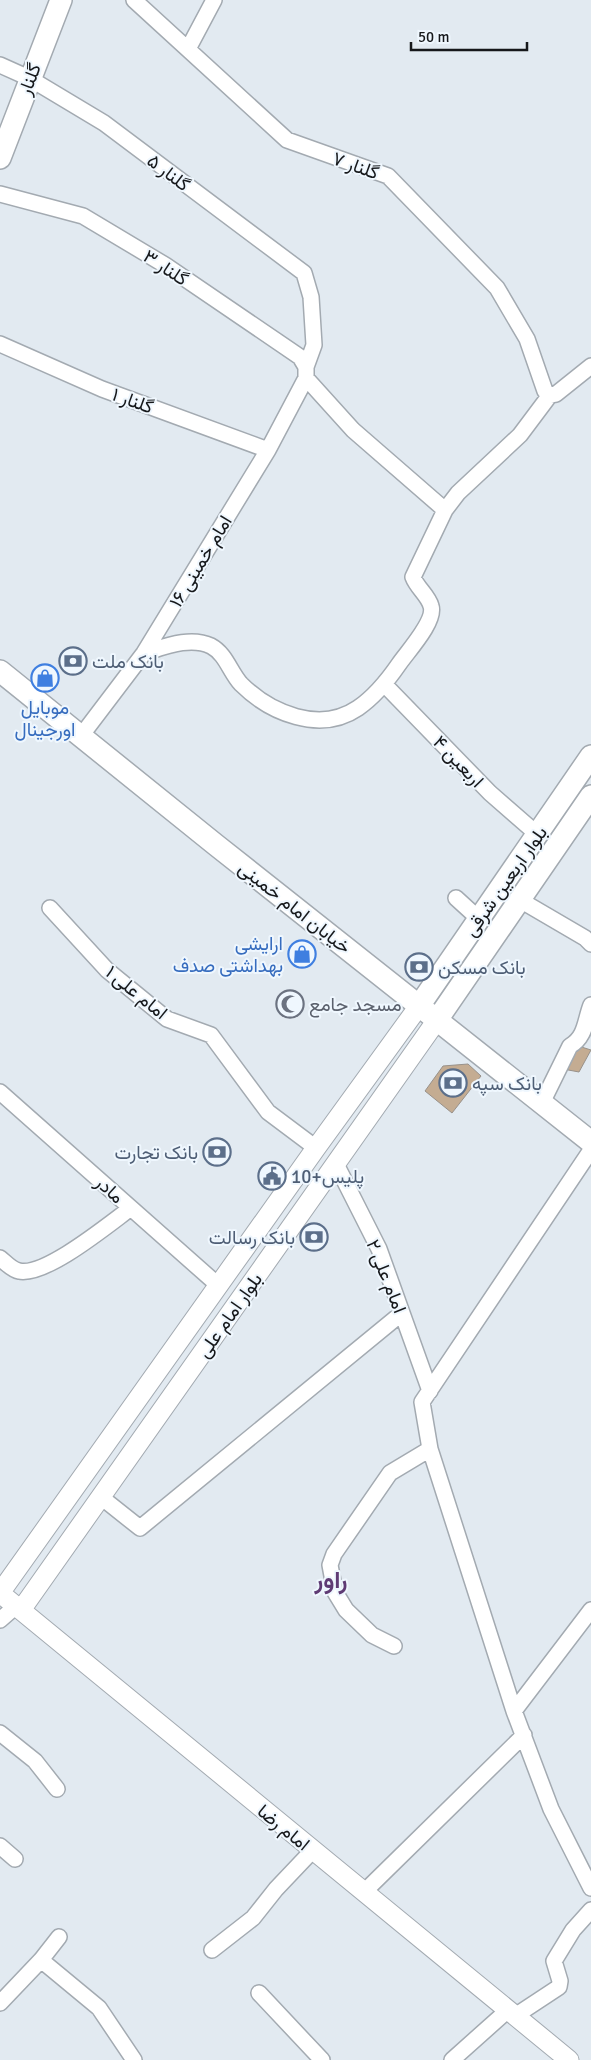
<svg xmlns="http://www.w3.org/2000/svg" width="591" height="2060" font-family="Signika,Vazirmatn,sans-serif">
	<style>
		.building { fill: #c4ac92; stroke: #98918a }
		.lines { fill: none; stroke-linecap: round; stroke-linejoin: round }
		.minor-casing { stroke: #a3aab1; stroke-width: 18 }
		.tertiary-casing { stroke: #a3aab1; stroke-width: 21 }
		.secondary-casing { stroke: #a3aab1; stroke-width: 24 }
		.minor { stroke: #fff; stroke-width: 15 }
		.tertiary { stroke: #fff; stroke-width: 19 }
		.secondary { stroke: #fff; stroke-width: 21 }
		.labels { text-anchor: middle; stroke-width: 4; stroke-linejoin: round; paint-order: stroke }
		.street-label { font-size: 19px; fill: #16181b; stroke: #eff7fe }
		.service-label { font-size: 19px; fill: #4e5e75; stroke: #eff7fe; text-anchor: start }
		.shop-label { font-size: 19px; fill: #366cbe; stroke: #eff7fe }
		.worship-label { font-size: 19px; fill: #5b616d; stroke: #eff7fe; text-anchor: start }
		.district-label { font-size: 24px; font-weight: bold; fill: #5f3b74; stroke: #eff7fe }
	</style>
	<rect width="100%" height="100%" fill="#e2eaf1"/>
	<!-- building -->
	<path class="building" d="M575,1045L591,1050L579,1072L563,1069Z
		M468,1064L481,1076L452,1113L425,1091L443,1066Z"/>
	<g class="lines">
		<!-- minor casing -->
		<g class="minor-casing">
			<path id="minor" d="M134,0L287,140L388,176L497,288L527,339L545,391L550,395
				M188,49L214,0
				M0,65L29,78L104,123L304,273L311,297L314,345L306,367
				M0,194L83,216L165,265L300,357L306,367V378L268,450L144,653L81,736
				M0,344L102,389L268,450
				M306,378L353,430L445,510
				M144,653C164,647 190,636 211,646C226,654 230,672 241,684C270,713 320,734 358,708C374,697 388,680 399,664C408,651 436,621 431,606C428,595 417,588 413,577L445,510L458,493L520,435L550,395L556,394L591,366
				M384,684L490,793L537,834
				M456,898L479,919
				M520,900L585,938L591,944
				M50,908L107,970L167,1019L211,1035L268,1112L316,1148
				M0,1092L219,1286
				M542,1103L570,1046C586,1037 585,1020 591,1005
				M591,1150L422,1402L430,1449L514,1711L551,1809L591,1888
				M336,1164L379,1249L430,1391
				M0,1258C5,1262 12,1270 19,1271C45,1277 109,1224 131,1208
				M101,1497L140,1528L402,1313
				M0,1620L16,1606
				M394,1646L372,1635L346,1610L335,1592L330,1565L334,1554L390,1473L430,1449
				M514,1711L591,1610
				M0,1733L35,1761L57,1789
				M0,1846L15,1859
				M364,1892L524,1735
				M212,1950L253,1918L276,1889L313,1850
				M41,1960L99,2008L134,2060
				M259,1993L322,2060
				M0,2003L41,1960L59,1937
				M515,2016L559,1987L560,1981L554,1961L573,1930L591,1910
				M452,2060L508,2010"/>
		</g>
		<!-- tertiary casing -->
		<g class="tertiary-casing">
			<path id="tertiary" d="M0,1593L569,2060
				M0,1593L316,1148L419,1006
				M21,1610L437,1020"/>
		</g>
		<!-- secondary casing -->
		<g class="secondary-casing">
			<path id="secondary" d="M0,158L61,0
				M0,671L216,845L591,1142
				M419,1006L591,756
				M437,1020L591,796"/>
		</g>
		<!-- minor -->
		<use href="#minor" class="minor"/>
		<!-- tertiary -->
		<use href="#tertiary" class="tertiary"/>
		<!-- secondary -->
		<use href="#secondary" class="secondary"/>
	</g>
	<!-- icons -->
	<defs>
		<g id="bank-ring" transform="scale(1.4375)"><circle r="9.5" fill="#eff7fe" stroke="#5c6f8a" stroke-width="1.5"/><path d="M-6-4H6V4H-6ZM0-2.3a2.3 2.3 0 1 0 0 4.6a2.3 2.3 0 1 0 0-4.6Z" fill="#5c6f8a"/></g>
		<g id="shop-ring" transform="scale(1.4375)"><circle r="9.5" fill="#eff7fe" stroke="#3f7fe0" stroke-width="1.5"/><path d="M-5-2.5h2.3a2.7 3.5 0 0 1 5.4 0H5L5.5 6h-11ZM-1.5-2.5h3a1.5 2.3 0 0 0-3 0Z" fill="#3f7fe0"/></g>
		<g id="mosque-ring" transform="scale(1.4375)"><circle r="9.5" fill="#eff7fe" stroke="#6b7280" stroke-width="1.5"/><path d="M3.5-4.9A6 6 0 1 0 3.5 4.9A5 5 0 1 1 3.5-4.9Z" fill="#6b7280"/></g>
		<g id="civic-ring" transform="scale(1.4375)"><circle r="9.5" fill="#eff7fe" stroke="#5c6f8a" stroke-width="1.5"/><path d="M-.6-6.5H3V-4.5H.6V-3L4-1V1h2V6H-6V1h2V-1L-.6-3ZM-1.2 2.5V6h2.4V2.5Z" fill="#5c6f8a"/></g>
	</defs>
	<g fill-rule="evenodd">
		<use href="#bank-ring" x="73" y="661"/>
		<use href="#shop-ring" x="45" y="678"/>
		<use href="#shop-ring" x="302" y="954"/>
		<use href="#bank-ring" x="419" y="967"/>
		<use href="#mosque-ring" x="290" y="1004"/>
		<use href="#bank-ring" x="453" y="1083"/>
		<use href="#bank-ring" x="217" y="1152"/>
		<use href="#civic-ring" x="272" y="1176"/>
		<use href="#bank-ring" x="314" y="1237"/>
	</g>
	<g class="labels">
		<!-- street labels -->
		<g class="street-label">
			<text transform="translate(29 79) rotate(-69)" y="7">گلنار</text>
			<text transform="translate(356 165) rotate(20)" y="7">گلنار ۷</text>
			<text transform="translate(169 172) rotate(37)" y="7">گلنار ۵</text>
			<text transform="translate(166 267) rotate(33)" y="7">گلنار ۳</text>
			<text transform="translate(133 400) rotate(20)" y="7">گلنار ۱</text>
			<text transform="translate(200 561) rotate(-59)" y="7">امام خمینی ۱۶</text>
			<text transform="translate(459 761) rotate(46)" y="7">اربعین ۴</text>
			<text transform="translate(505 881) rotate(-55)" y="7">بلوار اربعین شرقی</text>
			<text transform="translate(295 907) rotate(38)" y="7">خیابان امام خمینی</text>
			<text transform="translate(137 992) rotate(39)" y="7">امام علی ۱</text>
			<text transform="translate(110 1189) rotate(42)" y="7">مادر</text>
			<text transform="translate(387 1276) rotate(68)" y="7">امام علی ۲</text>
			<text transform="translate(229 1315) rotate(-55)" y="7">بلوار امام علی</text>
			<text transform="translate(284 1827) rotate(39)" y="7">امام رضا</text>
		</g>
		<!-- service labels -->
		<g class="service-label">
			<text x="92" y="668">بانک ملت</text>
			<text x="438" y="974">بانک مسکن</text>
			<text x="472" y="1090">بانک سپه</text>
			<text x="198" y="1159" text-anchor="end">بانک تجارت</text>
			<text x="291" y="1183">پلیس+10</text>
			<text x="295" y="1244" text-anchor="end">بانک رسالت</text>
		</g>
		<!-- shop labels -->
		<g class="shop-label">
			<text x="45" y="714">موبایل<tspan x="45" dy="22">اورجینال</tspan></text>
			<text x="283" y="950" text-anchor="end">ارایشی<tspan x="283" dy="22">بهداشتی صدف</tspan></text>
		</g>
		<!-- worship labels -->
		<g class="worship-label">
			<text x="309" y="1011">مسجد جامع</text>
		</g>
		<!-- district labels -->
		<g class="district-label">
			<text x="331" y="1588">راور</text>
		</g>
	</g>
	<!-- scale -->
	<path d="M411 42v8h116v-8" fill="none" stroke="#16181b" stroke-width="2.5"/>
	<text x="418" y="42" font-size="15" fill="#16181b" stroke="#eff7fe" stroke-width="4" paint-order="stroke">50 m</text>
</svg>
